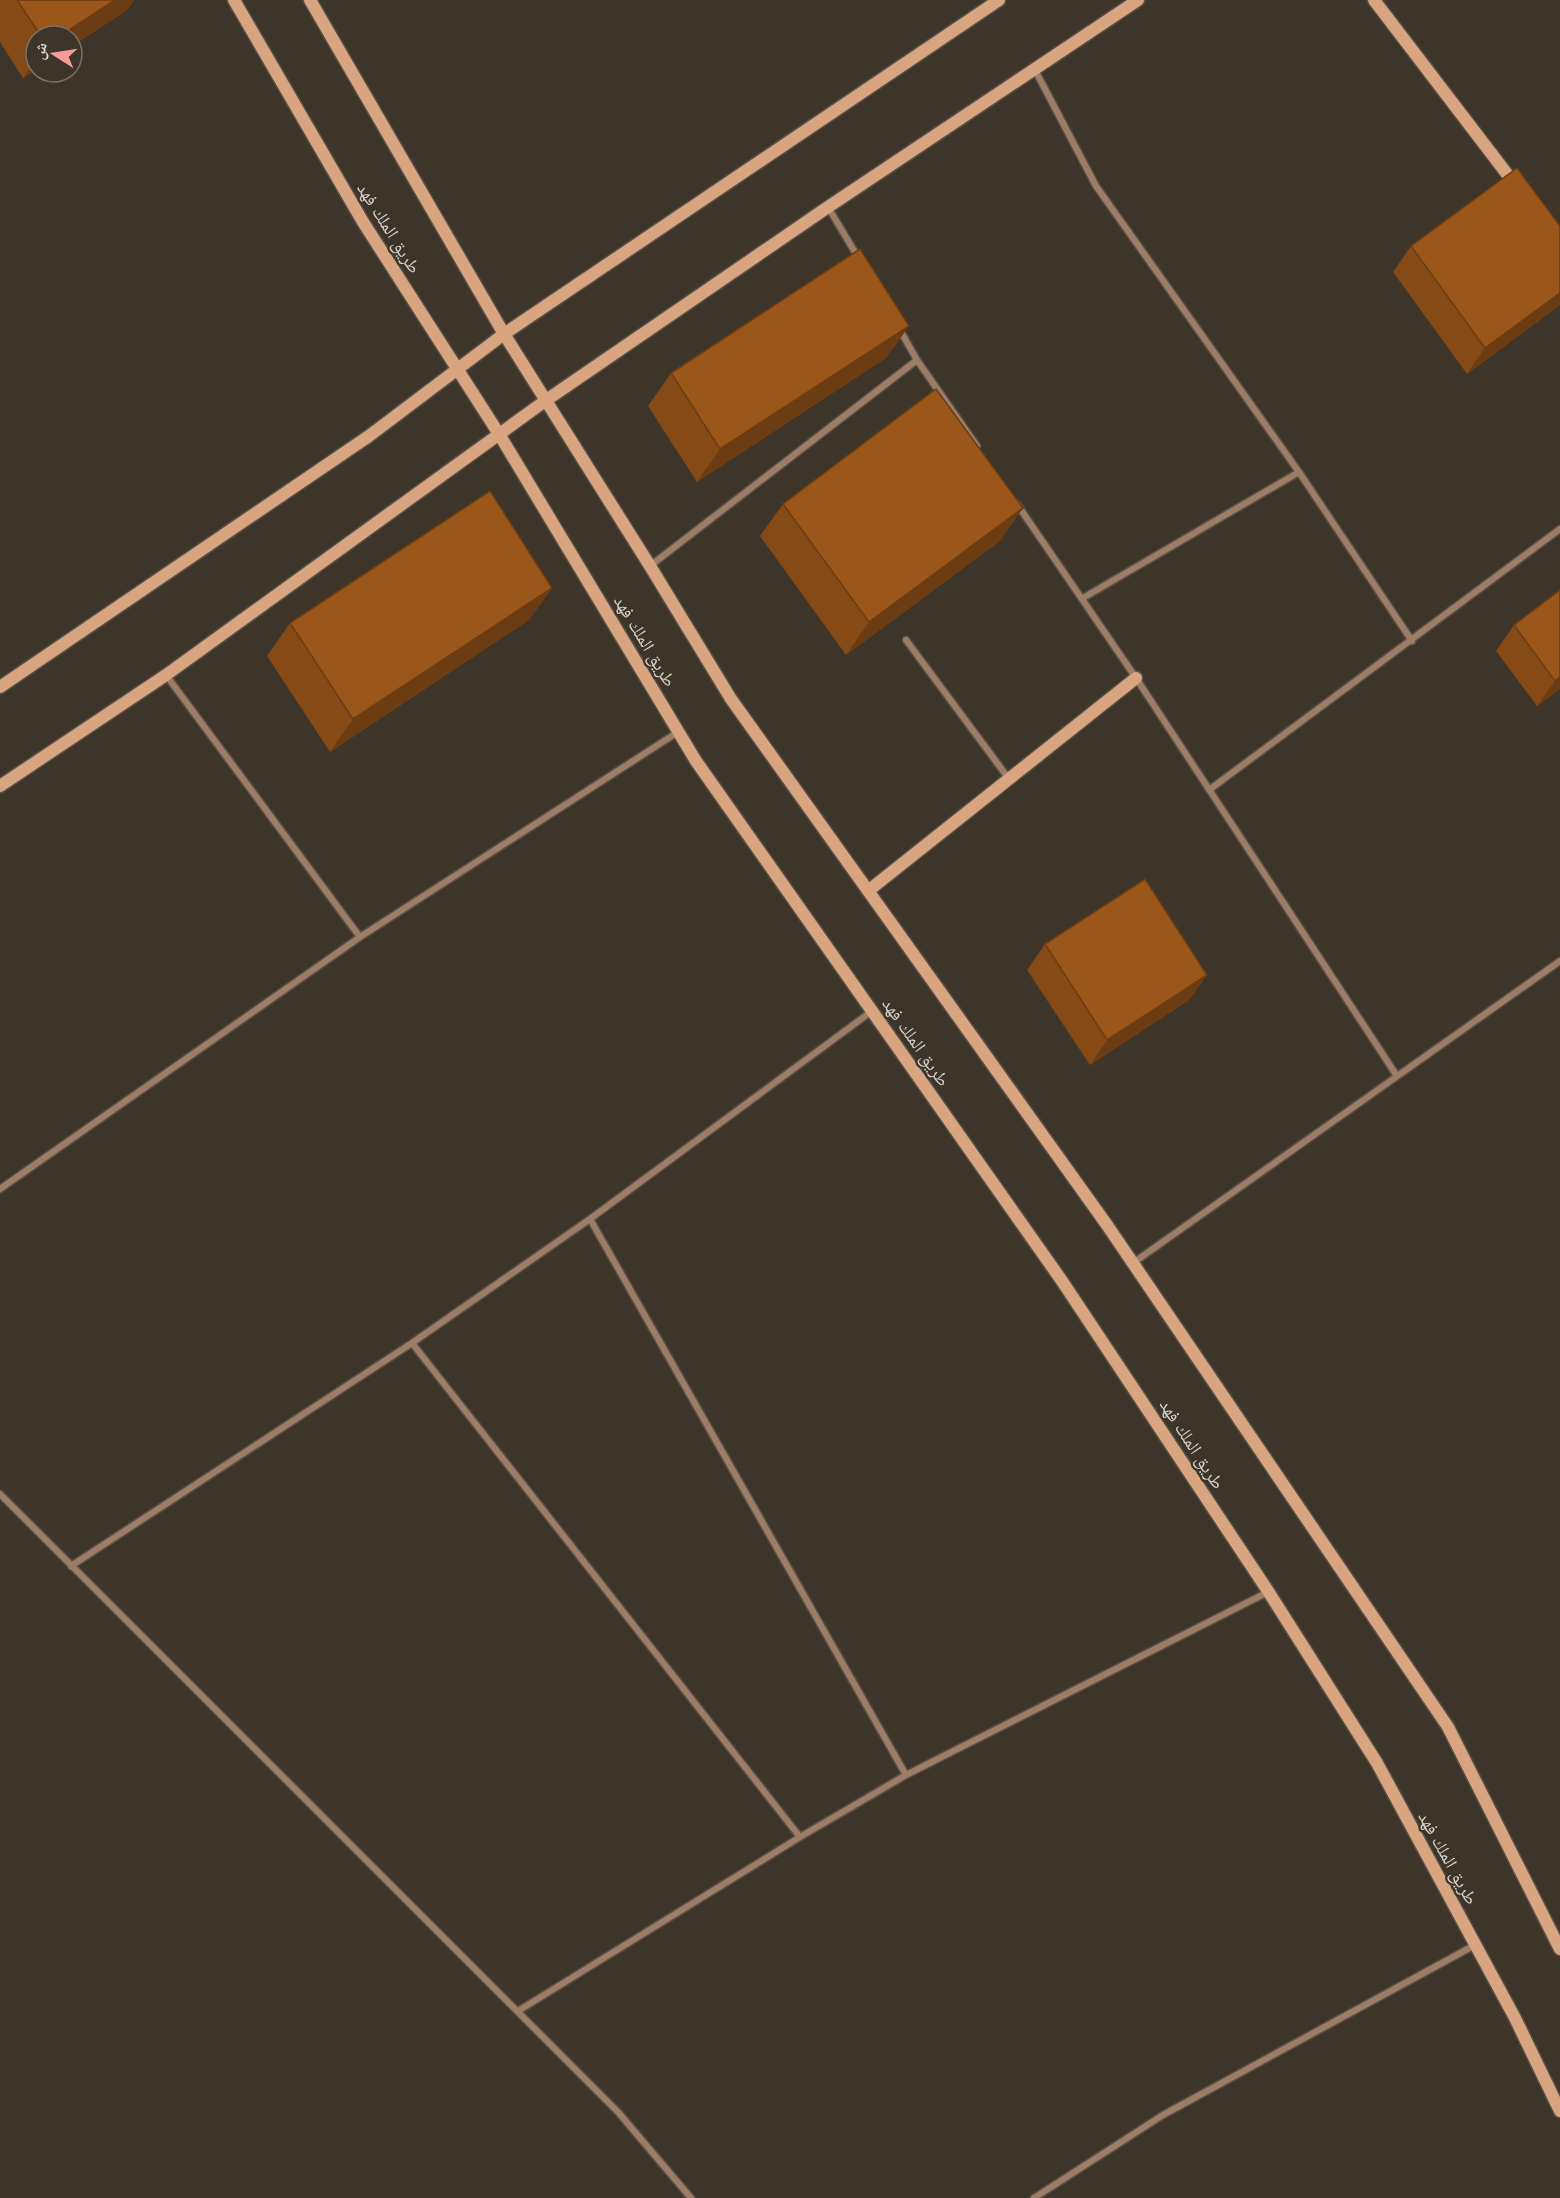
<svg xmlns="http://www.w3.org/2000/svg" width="1560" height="2198" font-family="Inter,'Noto Naskh Arabic',sans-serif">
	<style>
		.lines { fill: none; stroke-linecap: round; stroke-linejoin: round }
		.street-casing { stroke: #595047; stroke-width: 9 }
		.secondary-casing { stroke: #595047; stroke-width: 15 }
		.street { stroke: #9d7d66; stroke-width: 6 }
		.secondary { stroke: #d8a580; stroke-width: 12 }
		.wall { fill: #854a16 }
		.shaded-wall { fill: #6c3c12 }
		.building { fill: #9b561a; stroke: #6c3c12; stroke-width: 1.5 }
		.labels { text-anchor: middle; stroke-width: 4.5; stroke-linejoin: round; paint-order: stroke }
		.street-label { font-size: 18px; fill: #d6d1ca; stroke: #3d342a }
	</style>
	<rect width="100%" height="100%" fill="#3d342a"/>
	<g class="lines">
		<!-- street casing -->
		<g class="street-casing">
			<path id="street" d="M1035,70L1096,186L1299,472L1412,641
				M828,207L859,259
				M900,330L917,360L977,446
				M1017,504L1136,678L1397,1076
				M650,566L917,360
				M1083,598L1299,472
				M906,640L1009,779
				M166,675L360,937
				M1209,790L1560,529
				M0,1189L360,937L678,732
				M590,1219L906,1775
				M1133,1263L1560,961
				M412,1343L800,1837
				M0,1494L618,2112L691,2198
				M71,1566L412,1343L590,1219L872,1011
				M518,2011L800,1837L906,1775L1268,1592
				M1034,2198L1163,2115L1475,1945"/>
		</g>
		<!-- secondary casing -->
		<g class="secondary-casing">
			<path id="secondary" d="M234,0L363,222L499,434L696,761L1062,1281L1268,1591L1377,1763L1515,2018L1560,2111
				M310,0L504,334L650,566L731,699L1107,1225L1448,1727L1560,1949
				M1374,0L1517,187
				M0,687L369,436L504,334L999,0
				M0,786L166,675L545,401L828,207L1138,0
				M868,891L1136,678"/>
		</g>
		<!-- street -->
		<use href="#street" class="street"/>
		<!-- secondary -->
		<use href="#secondary" class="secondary"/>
	</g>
	<!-- wall -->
	<path class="wall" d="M0,0H134L126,11L72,46V36H36V69L23,78L0,42Z
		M1411,246L1560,305L1467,374L1393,272Z
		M909,326L886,358L697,482L648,406L671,373Z
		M783,504L1000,541L846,655L760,536Z
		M552,588L529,620L330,752L267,656L290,623Z
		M1560,590V689L1537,706L1496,651L1514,625Z
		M1045,944L1207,975L1189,1000L1090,1065L1027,970Z"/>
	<!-- shaded-wall -->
	<path class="shaded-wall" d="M115,0H134L126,11L72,46V36H60Z
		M36,60V69L23,78Z
		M1560,293V305L1467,374L1485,348Z
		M909,326L886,358L697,482L720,449Z
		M1023,508L1000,541L846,655L869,622Z
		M552,588L529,620L330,752L353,719Z
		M1560,677V689L1537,706L1555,681Z
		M1207,975L1189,1000L1090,1065L1107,1040Z"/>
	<!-- building -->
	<path class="building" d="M17,0H115L60,36H41Z
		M1517,168L1560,226V293L1485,348L1411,246Z
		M860,249L909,326L720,449L671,373Z
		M936,389L1023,508L869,622L783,504Z
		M490,491L552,588L353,719L290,623Z
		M1560,590V677L1555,681L1514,625Z
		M1145,879L1207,975L1107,1040L1045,944Z"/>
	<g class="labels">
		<!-- street labels -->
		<g class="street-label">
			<text transform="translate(389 228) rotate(58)" y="6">طريق الملك فهد</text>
			<text transform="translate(645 641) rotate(59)" y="6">طريق الملك فهد</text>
			<text transform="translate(916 1042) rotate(55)" y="6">طريق الملك فهد</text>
			<text transform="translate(1192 1444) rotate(57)" y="6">طريق الملك فهد</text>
			<text transform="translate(1448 1858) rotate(61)" y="6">طريق الملك فهد</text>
		</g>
	</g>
	<!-- north arrow -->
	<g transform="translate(54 54) rotate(282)"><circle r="28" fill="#3d342a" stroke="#7a736a" stroke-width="1.5"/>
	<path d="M0-4.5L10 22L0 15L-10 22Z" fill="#f59c96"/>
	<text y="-9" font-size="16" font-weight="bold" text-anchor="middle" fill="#d6d1ca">ش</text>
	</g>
</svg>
